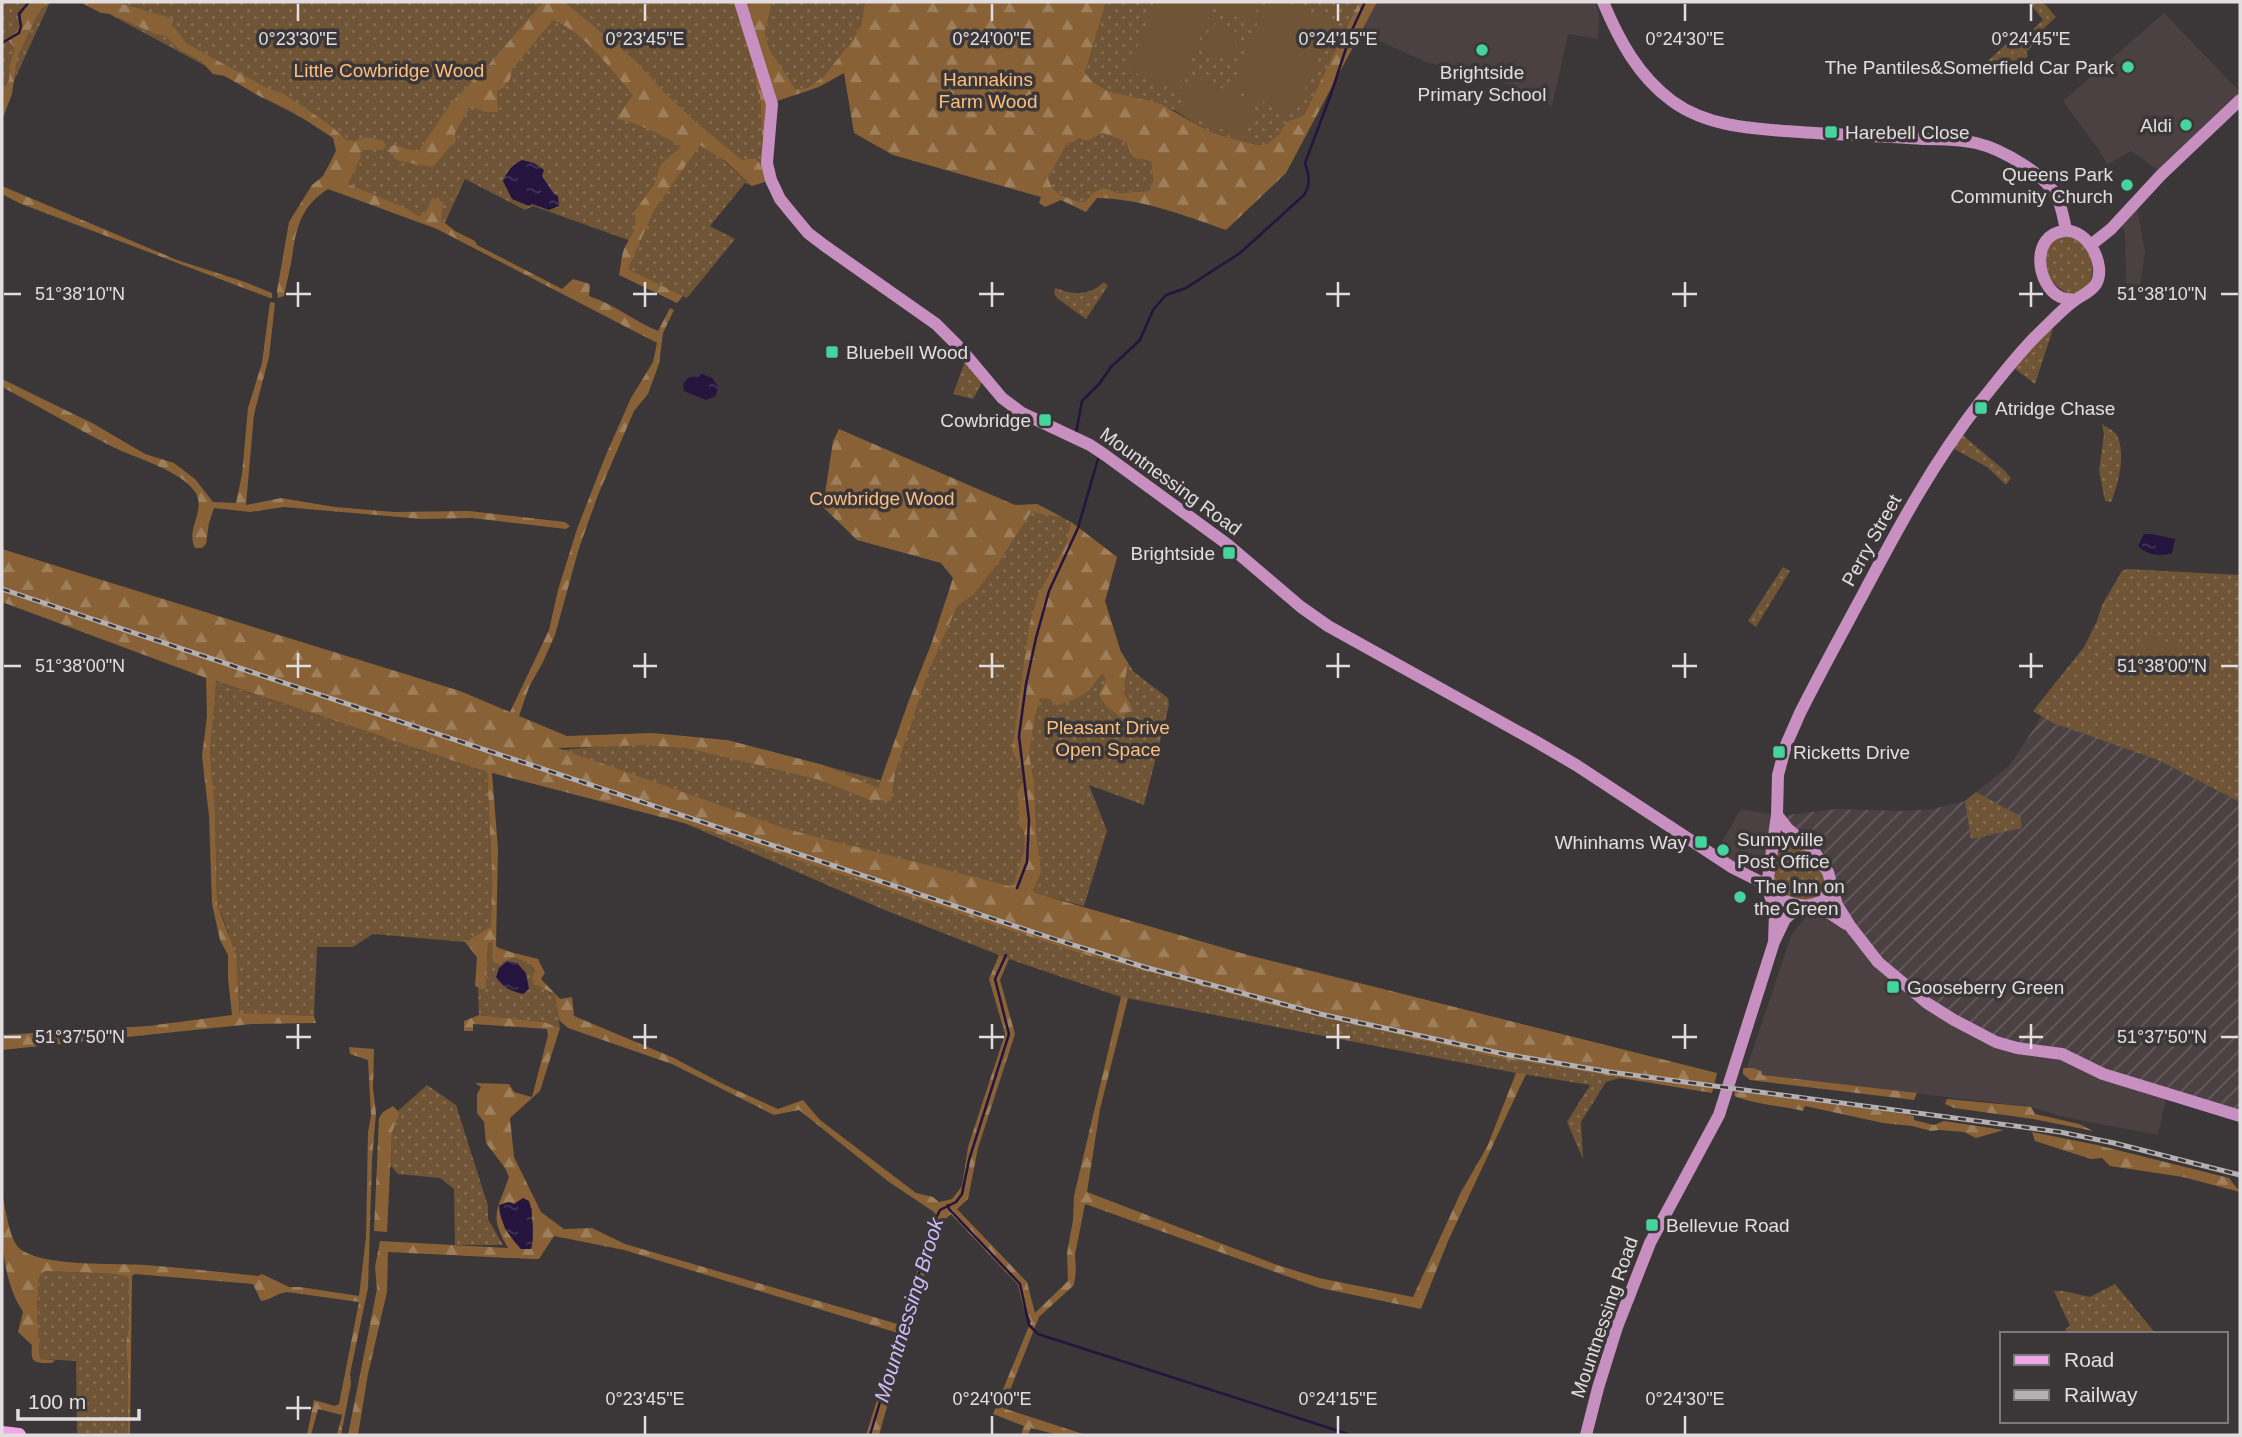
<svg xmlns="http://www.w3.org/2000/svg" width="2242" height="1437" font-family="Arial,sans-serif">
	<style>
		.built { fill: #4b4143 }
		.industrial { fill: url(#industrial-furrows) }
		.grass { fill: url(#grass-dots) }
		.forest { fill: url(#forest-firs); fill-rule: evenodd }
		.pitch { fill: #705436 }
		.water { fill: url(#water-ripples) }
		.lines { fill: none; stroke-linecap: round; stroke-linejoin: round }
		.stream { stroke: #24143e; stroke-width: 2.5 }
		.secondary { stroke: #c790c1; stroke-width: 12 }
		.primary { stroke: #efa7e7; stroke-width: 14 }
		.rail-casing { stroke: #b5b1b2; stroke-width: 5 }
		.rail { stroke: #3b3637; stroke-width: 2.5; stroke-dasharray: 8; stroke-linecap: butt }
		.ticks { fill: none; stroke: #e2dedf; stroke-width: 2.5 }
		.poi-dot { fill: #46d49e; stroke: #3b3637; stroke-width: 2.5 }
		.labels { text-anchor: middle; stroke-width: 7; stroke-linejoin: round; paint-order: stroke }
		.poi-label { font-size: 19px; fill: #e2dedf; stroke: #3b3637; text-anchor: start }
		.park-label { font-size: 19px; fill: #fdbf7f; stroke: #3b3637 }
		.street-label { font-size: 19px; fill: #e2dedf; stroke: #3b3637 }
		.water-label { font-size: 21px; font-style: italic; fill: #cebcfa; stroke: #3b3637 }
		.ticks-label { font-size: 18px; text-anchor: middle; fill: #e2dedf; stroke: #3b3637; stroke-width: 7; stroke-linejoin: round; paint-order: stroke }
	</style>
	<defs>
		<pattern id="industrial-furrows" width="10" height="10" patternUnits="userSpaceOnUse" patternTransform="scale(1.75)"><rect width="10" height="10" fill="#4b4143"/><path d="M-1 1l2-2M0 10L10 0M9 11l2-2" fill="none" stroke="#655c5e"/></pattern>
		<pattern id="grass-dots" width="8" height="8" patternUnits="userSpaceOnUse" patternTransform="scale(1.75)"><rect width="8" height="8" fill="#705436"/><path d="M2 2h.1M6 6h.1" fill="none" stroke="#846c53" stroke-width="1.8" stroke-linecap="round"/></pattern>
		<pattern id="forest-firs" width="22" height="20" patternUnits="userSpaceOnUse" patternTransform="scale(1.75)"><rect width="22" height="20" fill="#886136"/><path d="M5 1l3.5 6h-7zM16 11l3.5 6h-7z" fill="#9e7f5c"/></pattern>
		<pattern id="water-ripples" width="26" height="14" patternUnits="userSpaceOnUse" patternTransform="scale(1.75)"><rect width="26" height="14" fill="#24143e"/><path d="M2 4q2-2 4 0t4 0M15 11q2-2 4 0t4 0" fill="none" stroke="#443659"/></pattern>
	</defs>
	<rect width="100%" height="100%" fill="#3b3637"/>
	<!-- built -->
	<path class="built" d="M1370,2H1595L1599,14L1598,39L1568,34L1552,106L1515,86L1426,62L1355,30Z
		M2164,13L2240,92L2160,171L2131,151L2107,165L2103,156L2063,101Z
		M2136,202L2145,252L2140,285L2126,283L2125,234L2120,219Z
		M1741,809L1777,815L1768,864L1753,872L1713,857Z
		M1816,906L1860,946L2062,1054L2167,1093L2158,1135L2064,1117L2031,1107L1745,1073L1792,933Z"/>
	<!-- industrial -->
	<path class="industrial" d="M2042,716L2053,723L2158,760L2240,802V1116L2080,1062L2018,1048L1962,1025L1860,946L1816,906L1834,870L1826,855L1783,820L1788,815L1836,809L1901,811L1933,809L1965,801L2010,765Z"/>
	<!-- grass -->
	<path class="grass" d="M2,2H50L2,107Z
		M87,2H546L752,186L745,183L710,226L735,239L687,298L624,267L631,241L533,206L525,210L465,179L443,227L316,185L359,149Z
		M565,2H738L755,69L756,89L760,95L762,135L764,138L771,180L756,158L742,161L696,122L663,91L636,61Z
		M772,2H865L861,25L851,42L823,77L807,88L794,89L770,50L765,34Z
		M1106,2H1359L1304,115L1286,122L1279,134L1268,143L1257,145L1216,134L1199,126L1174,110L1108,91L1093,82L1085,73Z
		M2029,2H2043L2056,17L2044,28L2047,32L2026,52L2028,56L2015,67L2008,68V73C1997,73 1990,70 1979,69L2013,38L2018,43L2043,20Z
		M1103,133L1126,142L1129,152L1151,161L1153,180L1149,191L1119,193L1105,188L1085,202H1081C1065,197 1053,195 1048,178L1067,144L1076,141L1077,138L1087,141Z
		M2064,236L2073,238L2088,248C2094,273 2098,280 2074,295C2057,291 2041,274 2045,254C2046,249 2051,243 2054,239Z
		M1104,282L1108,286L1086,319L1058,299L1054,294L1055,288C1074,295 1089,296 1104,282Z
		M2053,329L2035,384L2010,365L2028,344Z
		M967,356L983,377L980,387L973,399L953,394Z
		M2102,424C2106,427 2113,430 2116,434C2127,452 2118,485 2111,502L2105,501L2099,470L2104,435Z
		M1959,432L2005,471L2011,478L2006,485L1987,467L1949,446Z
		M1037,504L1071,522L1117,557L1105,601L1049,699L1056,706L1083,695L1096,678L1103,674L1121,652L1134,672L1168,698L1169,705L1144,805L1089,785L1107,831L1084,906L787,829L552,751L652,741L727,740L891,783L948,610Z
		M1783,567L1790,571L1756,627L1748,621Z
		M2127,569L2240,575V802L2158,760L2053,723L2033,711L2084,647L2097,621L2102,605L2122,571Z
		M215,681L487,772L492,873L491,926L465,942L373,934L353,947H317L314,1016L239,1014L228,931L217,904L215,811L210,750Z
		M1976,792L2020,816L2022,828L1971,839L1965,801Z
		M684,823L1079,953L1273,1006L1493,1057L1620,1078L1606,1082L1581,1122L1583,1159L1567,1122L1590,1085L1516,1073L1121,997L1009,959L887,911Z
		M1797,840L1818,862L1828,886L1825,892L1808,901L1772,893L1774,852L1783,843Z
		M492,942L494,962L497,964L515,956L523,961H529C537,974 539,990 555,995L560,1028L544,1022L479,1015L478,987H486L488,944Z
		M427,1085L456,1105L488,1206V1219L503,1245H455L454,1189L440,1178L398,1174L390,1165L392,1132L400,1113L398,1111Z
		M45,1271L114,1274L129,1277V1325L126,1345L128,1373V1435L77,1433L76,1361L40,1359L37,1309L39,1276Z
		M2115,1284L2156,1334H2068L2065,1329L2070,1326L2054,1291H2064L2090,1297Z"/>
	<!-- forest -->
	<path class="forest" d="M29,2H49L39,11L17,58L12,94L2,120V95L9,80L10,65L15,48L7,39L13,35L21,24L19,18Z
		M80,2H116L174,19L171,26L174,27L186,43L267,88L284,94L330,125L346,140L355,141L365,137L383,140L386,146L382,150H360L361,157L348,184L410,210L418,216L425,214L432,198L443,202L441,220L455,231L475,241L477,245L562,289L573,279L590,284L589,296C614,304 634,321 658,331L670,308L674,310L663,333L659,364L648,394L634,411L598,495L579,548L555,635L543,662L529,687L519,716L567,736L652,733L727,740L823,765L878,788L909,700L932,642L953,578L941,563L857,540L823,507L833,441L839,429L1015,505L1037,504L1062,517L1031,512L1001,559L974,594L957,606L927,675L895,772L891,801L870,800L820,780L687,748L645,745L558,748L787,829L1013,887L1025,848L1024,831L1019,826L1018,790L1023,782L1022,769L1012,751L1029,627L1038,595L1067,542L1071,522L1117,557L1105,601L1121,652L1128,663L1123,692L1133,709L1121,717L1106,706L1099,695L1106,680L1103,674C1096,678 1097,681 1092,687C1084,698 1068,701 1056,706L1049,699L1040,698L1034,720L1029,754L1034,784L1036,833L1041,872L1032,892L1248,955L1717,1073L1712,1093L1493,1057L1273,1006L1079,953L684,823L492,773L498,849L496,946C502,951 528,956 538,959L545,973L541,979L560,999L572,997L574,1016L674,1058L723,1084L778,1109L803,1100L820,1120L916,1193L933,1197L939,1202L952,1199L962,1186L968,1147L1005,1034L989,979L999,955L1009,959L1000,980L1015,1034L978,1148L968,1199L957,1209L1027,1282L1035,1313L1068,1281L1067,1253L1073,1220L1074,1196L1121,997L1128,998L1100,1109L1087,1192L1277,1265L1319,1278L1413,1297L1461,1192L1487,1147L1516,1073L1526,1074L1448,1241L1421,1309L1320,1288L1085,1204L1075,1255L1076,1270L1074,1285L1039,1317L1003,1408L1086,1435H1058L1031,1428L1028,1435H1021L1024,1426L993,1414L1031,1321L1023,1306L1018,1285L951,1214L939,1224L879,1435H866L898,1333L624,1250L554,1236L539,1259H533L388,1252L387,1292L368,1374L358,1435H348L377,1289L375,1267L380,1241L508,1248C488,1214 498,1210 509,1177L505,1168L486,1143L484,1122L477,1113V1094L481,1087L475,1083L509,1084L514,1092L532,1097L548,1035L547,1029L473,1024V1031H464V1021L479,1015L544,1022L560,1028L540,1091L510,1118L514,1157L541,1212L564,1229L592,1228L625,1244L901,1325L934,1212L889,1182L799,1110L774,1115L672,1064L568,1028L559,1020L555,995L536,984L532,978L535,971L529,962L523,961L515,957L497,964L493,962L492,942L488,944L486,988L481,989L475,986L477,957L465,942L491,926L492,873L487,772L216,681L210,750L215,811L217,904L236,955L239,1013L314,1016L316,1023L252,1024L2,1050V1035L148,1026L232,1015L228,978V955L220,940L212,904L209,816L202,756L207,716L206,678L2,602V549L460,691L510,712L549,630L558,590L577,529L605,457L631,398L653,362L657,343L437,229L328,189C303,205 297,224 293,251C291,266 287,281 284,296L278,298L277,291L289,222L312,185L323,176L336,151L333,138L295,113L259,96L225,76L213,74L200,60L180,50L165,36L155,34L111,14L101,13ZM532,1208C531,1222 535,1236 531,1249H521L505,1229L503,1221Z
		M543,2H565L636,61L663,91L696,122L742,160L756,158L771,180L752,186L725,161L700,145L654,210L628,269L683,296L677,303L619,275C621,266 621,254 626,245C632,234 639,226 634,212L654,185L661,164L681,147C660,134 640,123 616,119L633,95C613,72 582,30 553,20L513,68L510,79L505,87L497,91L498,112H485L476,108H469L455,133L456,142C445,148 442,159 432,167L399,161L389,152L390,147L394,145L418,152L451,103L486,68Z
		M738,2H772L765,34L770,50L795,89L807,88L823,77L851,42L861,25L865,2H1106L1085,73L1093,82L1108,91L1161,104L1199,126L1216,134L1257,145L1268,143L1279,134L1286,122L1304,115L1359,2H1377L1286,173L1226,230C1183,215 1142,199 1097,198L1086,212L1061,200L1045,207L1039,203L1041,197L893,155L854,133L844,73L819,87L774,102L764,138L762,135L760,95L756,89L755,69L742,31ZM1103,133L1126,142C1134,167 1137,154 1151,162L1153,180L1149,191L1119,193L1105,188L1094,192L1085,202H1081C1065,197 1053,195 1048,178L1067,144L1076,141L1078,138L1087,141Z
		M2,186L177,260L245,282L272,293V298H270L19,203L2,194Z
		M270,302L275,303L269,357L254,414L246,505L281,498L335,507L394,512L469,511L565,522L570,526L566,529L472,518L422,519L284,507L250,512L214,508L209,523L206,544L202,548H195C185,529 207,510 195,492C181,470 134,458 111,446C74,427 38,406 2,387V379L94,424L145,454L174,463L195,479L213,502L236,503L242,474L248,408L262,363Z
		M349,1047L374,1049L373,1088L376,1113L372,1160L368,1288L350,1374L351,1384L341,1435H337L342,1415L318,1409L311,1435H307L314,1400L335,1406L339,1404L359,1302L287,1292C277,1293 271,1300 261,1301L253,1284L135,1274L132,1276L130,1435H128V1373L126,1345L129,1325V1277L114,1274L45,1271L39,1277L37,1309L40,1359L55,1360L52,1363C36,1363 30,1364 32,1345L18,1332L23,1312C0,1276 2,1234 2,1192C5,1206 9,1238 19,1248C40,1267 116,1263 145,1265C183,1268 220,1272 258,1276L262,1274L289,1287H300L359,1296L366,1237L368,1132L371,1116L368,1060L350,1054Z
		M1753,1068L1761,1071L1762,1075L1917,1093L1914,1100L1750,1080L1743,1074V1068Z
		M1735,1091L1898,1113L1914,1116V1120L1934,1125L1944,1121L2004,1130L1976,1138L1964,1132L1939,1130L1931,1131L1912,1126L1883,1123L1805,1106L1803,1111C1779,1105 1756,1105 1734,1096Z
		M1947,1099L2031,1107L2035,1114L2079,1124L2093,1131L2033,1119L1954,1108L1945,1104Z
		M393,1106L400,1113L392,1132L387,1232L374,1231L379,1118L383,1112Z
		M2032,1132L2097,1145L2229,1178L2240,1192L2183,1177L2110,1166L2102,1158L2091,1159L2035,1141Z"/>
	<!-- pitch -->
	<path class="pitch" d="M1156,2H1193L1212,9L1179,90L1128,70Z
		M1201,2H1260L1251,23Z
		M1266,2H1286L1333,20L1295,114L1231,89Z
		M1212,23L1241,34L1230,61L1201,50Z
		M1192,76L1257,103L1243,138L1178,111Z
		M2150,634L2177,647L2163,675L2136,661Z"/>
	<!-- water -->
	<path class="water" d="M522,160L534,163L544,170L542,176L554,194L558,196L559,206L549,210L532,204L529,206L512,199L503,181C507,171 513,164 522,160Z
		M702,374L712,378L718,386L716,396L706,400L684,391L683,384L688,378Z
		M2144,534H2152L2175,539L2172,553C2161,557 2147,555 2138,546Z
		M507,961L517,963L526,973L529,989L523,994C511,991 504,988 496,977L499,968Z
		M523,1198L529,1201C533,1211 534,1239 531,1249H521C509,1236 500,1223 499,1205L509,1202L514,1204Z"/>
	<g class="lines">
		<!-- stream -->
		<path class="stream" d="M2,43L19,33L21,26L19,14L29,2
			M1076,433L1082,401L1099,384L1111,367L1140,340L1153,310L1166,295L1186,288L1240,253L1304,195C1311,184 1309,175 1305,163L1331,94L1352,30L1365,2
			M1017,888L1027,862L1029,820L1019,736L1026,684L1036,638L1049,591L1078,528L1098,459
			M948,1205L949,1209L1020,1284L1029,1325L1038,1334L1351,1435
			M870,1435L935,1220L940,1210L956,1202L962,1194L969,1160L1009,1034L995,979L1006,955"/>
		<!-- secondary -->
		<path class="secondary" d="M740,2L772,104L767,163L771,180L780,199L793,215L808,233L825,246L936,324L961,349L1002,398L1022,413L1090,445L1105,455L1227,544L1301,607L1328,626L1535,741L1576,765L1733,868L1767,885
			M1603,2C1619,40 1638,76 1672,101C1709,128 1757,129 1800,132C1841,135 1882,136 1923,139C1941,139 1959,139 1976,143C2002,149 2047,175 2058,199C2062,209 2064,220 2066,230
			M2092,244L2111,229L2161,175L2240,100
			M1777,815L1787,828L1813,850L1820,860L1828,872L1837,905L1850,926L1878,962L1927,1003L1954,1020L1996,1042L2017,1048L2062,1054L2103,1074L2240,1116
			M1771,894C1793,907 1820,914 1832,886
			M1807,906L1828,912L1846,924
			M1774,942L1775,913L1767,885L1777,815L1778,775L1786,745L1800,713C1820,673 1841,635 1862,596C1898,528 1934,461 1981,401C1999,379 2016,356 2036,336C2049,324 2061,310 2075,300C2082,295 2091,292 2096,284C2107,266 2088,228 2064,231C2030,235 2036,285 2060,297C2064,299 2070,299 2075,300
			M1586,1435L1598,1388L1617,1327L1650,1243L1719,1115L1774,942L1785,919L1801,905"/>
		<!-- primary -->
		<path class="primary" d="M2,1433L19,1435"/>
		<!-- rail casing -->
		<g class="rail-casing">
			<path id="rail" d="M2,589L1051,938L1144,967L1320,1014L1504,1054L1610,1072L2060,1132L2114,1143L2240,1175"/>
		</g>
		<!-- rail -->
		<use href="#rail" class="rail"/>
	</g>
	<!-- ticks -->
	<path class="ticks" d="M298,4V21M645,4V21M992,4V21M1338,4V21M1685,4V21M2031,4V21M298,282V307M645,282V307M992,282V307M1338,282V307M1685,282V307M2031,282V307M4,294H21M286,294H311M633,294H657M979,294H1004M1326,294H1350M1672,294H1697M2019,294H2043M2221,294H2238M298,653V678M645,653V678M992,653V678M1338,653V678M1685,653V678M2031,653V678M4,666H21M286,666H311M633,666H657M979,666H1004M1326,666H1350M1672,666H1697M2019,666H2043M2221,666H2238M298,1024V1049M645,1024V1049M992,1024V1049M1338,1024V1049M1685,1024V1049M2031,1024V1049M4,1037H21M286,1037H311M633,1037H657M979,1037H1004M1326,1037H1350M1672,1037H1697M2019,1037H2043M2221,1037H2238M298,1396V1420M286,1408H311M645,1416V1434M992,1416V1434M1338,1416V1434M1685,1416V1434"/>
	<!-- markers -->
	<g class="poi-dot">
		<circle cx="1482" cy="50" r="7"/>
		<circle cx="2128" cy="67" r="7"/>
		<circle cx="2186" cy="125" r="7"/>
		<rect x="1824" y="125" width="14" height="14" rx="3.5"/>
		<circle cx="2127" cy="185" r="7"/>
		<rect x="825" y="345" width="14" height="14" rx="3.5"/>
		<rect x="1974" y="401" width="14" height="14" rx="3.5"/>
		<rect x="1038" y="413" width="14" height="14" rx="3.5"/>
		<rect x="1222" y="546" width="14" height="14" rx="3.5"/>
		<rect x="1772" y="745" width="14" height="14" rx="3.5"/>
		<rect x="1694" y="835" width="14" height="14" rx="3.5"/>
		<circle cx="1723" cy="850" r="7"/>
		<circle cx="1740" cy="897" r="7"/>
		<rect x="1886" y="980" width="14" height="14" rx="3.5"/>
		<rect x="1645" y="1218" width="14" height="14" rx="3.5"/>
	</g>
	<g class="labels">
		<!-- poi labels -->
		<g class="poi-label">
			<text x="2114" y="74" text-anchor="end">The Pantiles&amp;Somerfield Car Park</text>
			<text x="1482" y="79" text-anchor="middle">Brightside<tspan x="1482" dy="22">Primary School</tspan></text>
			<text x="2172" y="132" text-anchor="end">Aldi</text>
			<text x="1845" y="139">Harebell Close</text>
			<text x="2113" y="181" text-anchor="end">Queens Park<tspan x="2113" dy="22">Community Church</tspan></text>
			<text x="846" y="359">Bluebell Wood</text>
			<text x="1995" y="415">Atridge Chase</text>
			<text x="1031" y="427" text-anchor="end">Cowbridge</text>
			<text x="1215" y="560" text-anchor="end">Brightside</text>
			<text x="1793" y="759">Ricketts Drive</text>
			<text x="1737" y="846">Sunnyville<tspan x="1737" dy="22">Post Office</tspan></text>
			<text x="1687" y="849" text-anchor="end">Whinhams Way</text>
			<text x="1754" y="893">The Inn on<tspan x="1754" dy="22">the Green</tspan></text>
			<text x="1907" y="994">Gooseberry Green</text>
			<text x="1666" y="1232">Bellevue Road</text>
		</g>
		<!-- park labels -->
		<g class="park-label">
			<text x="389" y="77">Little Cowbridge Wood</text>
			<text x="988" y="86">Hannakins<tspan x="988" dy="22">Farm Wood</tspan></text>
			<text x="882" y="505">Cowbridge Wood</text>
			<text x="1108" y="734">Pleasant Drive<tspan x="1108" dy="22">Open Space</tspan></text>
		</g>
		<!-- street labels -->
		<g class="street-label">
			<text transform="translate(1171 481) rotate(36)" y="7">Mountnessing Road</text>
			<text transform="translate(1871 540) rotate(-61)" y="7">Perry Street</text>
			<text transform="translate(1604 1317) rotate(-71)" y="7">Mountnessing Road</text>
		</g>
		<!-- water labels -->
		<g class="water-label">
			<text transform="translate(909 1310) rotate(-73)" y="7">Mountnessing Brook</text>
		</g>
	</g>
	<g class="ticks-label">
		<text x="298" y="45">0°23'30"E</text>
		<text x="645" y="45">0°23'45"E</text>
		<text x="992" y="45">0°24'00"E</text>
		<text x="1338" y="45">0°24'15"E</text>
		<text x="1685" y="45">0°24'30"E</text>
		<text x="2031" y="45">0°24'45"E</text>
		<text x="80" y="300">51°38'10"N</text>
		<text x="2162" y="300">51°38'10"N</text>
		<text x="80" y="672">51°38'00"N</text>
		<text x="2162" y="672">51°38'00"N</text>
		<text x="80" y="1043">51°37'50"N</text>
		<text x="2162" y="1043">51°37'50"N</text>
		<text x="645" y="1405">0°23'45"E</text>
		<text x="992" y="1405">0°24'00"E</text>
		<text x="1338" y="1405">0°24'15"E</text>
		<text x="1685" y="1405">0°24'30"E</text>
	</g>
	<!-- border -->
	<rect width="2242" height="1437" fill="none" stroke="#e2dedf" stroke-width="7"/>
	<!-- legend -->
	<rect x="2000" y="1332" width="228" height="91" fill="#3b3637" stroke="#7e797a" stroke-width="2"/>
	<rect x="2014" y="1355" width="35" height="10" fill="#efa7e7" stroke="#7e797a" stroke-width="2"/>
	<text x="2064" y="1367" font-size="21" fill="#e2dedf">Road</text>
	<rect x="2014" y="1390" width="35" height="10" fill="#b5b1b2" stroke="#7e797a" stroke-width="2"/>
	<text x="2064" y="1402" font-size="21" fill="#e2dedf">Railway</text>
	<!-- scale -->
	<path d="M18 1409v10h121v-10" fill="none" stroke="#e2dedf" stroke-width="3.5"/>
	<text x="28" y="1409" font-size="21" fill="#e2dedf" stroke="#3b3637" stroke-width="5" paint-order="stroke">100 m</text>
</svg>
